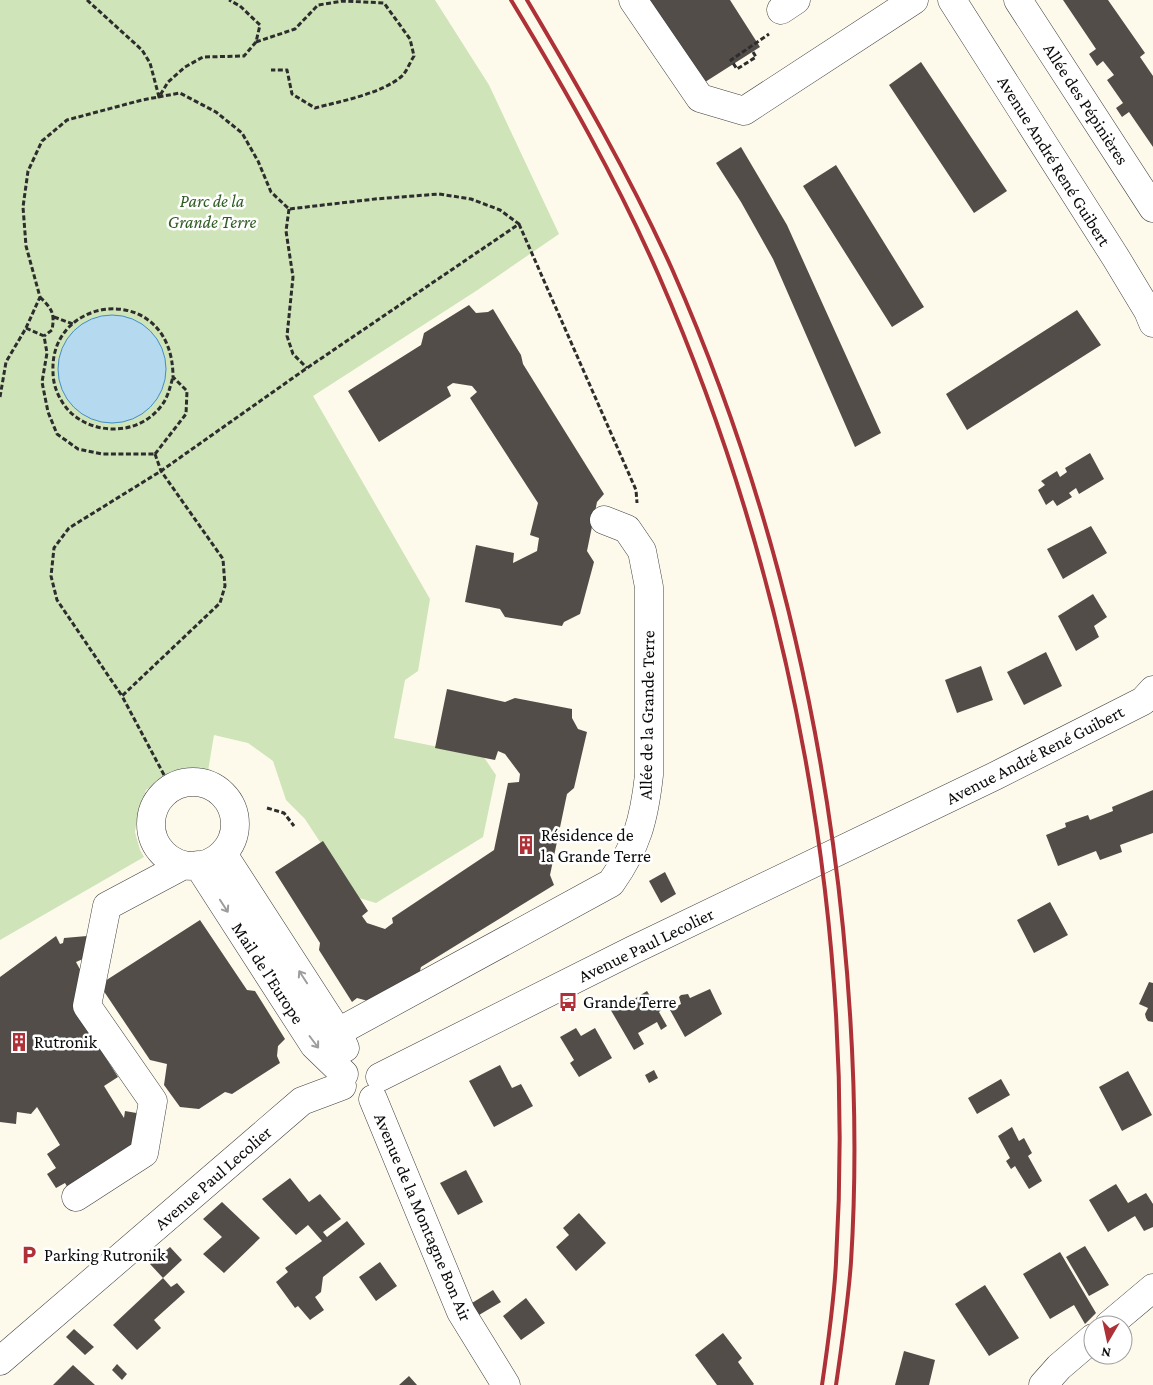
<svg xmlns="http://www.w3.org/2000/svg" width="1153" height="1385" font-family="'Crimson Pro',serif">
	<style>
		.green { fill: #cfe4b9 }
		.water { fill: #b5daf0; stroke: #438ec0 }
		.building { fill: #534d49 }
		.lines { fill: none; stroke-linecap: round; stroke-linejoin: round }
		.minor-casing { stroke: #3e3e3e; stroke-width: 29 }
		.path { stroke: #2d2d2d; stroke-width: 3; stroke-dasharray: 5 2.5; stroke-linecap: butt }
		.minor { stroke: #fff; stroke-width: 28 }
		.rail { stroke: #ae3137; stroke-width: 4 }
		.oneway { stroke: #9d9d9d }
		.labels { text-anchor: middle; stroke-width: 5; stroke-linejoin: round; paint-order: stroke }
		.street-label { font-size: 18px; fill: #0b0b0b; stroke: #fff }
		.park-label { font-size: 18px; font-style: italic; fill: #2e5c22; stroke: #fff }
		.poi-label { font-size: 18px; fill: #0b0b0b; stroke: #fff; text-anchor: start }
	</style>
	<rect width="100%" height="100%" fill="#fdfaeb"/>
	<!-- green -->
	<path class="green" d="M0,0H435L489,85L559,234L476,291L313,396L430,599L418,671L405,680L394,738L483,756L496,775L483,837L376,903L356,897L305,819L286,800L273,761L248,743L214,735L208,771L183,768L166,776L146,790L138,812L135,832L140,850L144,857L0,940Z"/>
	<!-- water -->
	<path class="water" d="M58 369a54 54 0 1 1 108 0a54 54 0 1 1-108 0Z"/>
	<!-- building -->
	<path class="building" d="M648,0H730L760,47L702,84Z
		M1063,0H1108L1145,53L1140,57L1153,76V147L1129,112L1122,117L1116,108L1123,103L1107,80L1114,75L1103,61L1097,66L1089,54L1096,49Z
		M921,62L1007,191L974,213L889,85Z
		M741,147L787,225L881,433L855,447L773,259L741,202L716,163Z
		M836,165L924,307L892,327L803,186Z
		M469,305L476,313L488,312L493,309L521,355L523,364L604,494L597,502L587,551L594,562L580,614L564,622L562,626L505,617L500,609L465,602L476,545L514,553L513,563L537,551L539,538L530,535L538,503L470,398L477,392L472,386L453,383L447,387L451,396L379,442L348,391L421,345L424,333Z
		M1077,310L1101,345L967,430L946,394Z
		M1090,453L1104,479L1079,494L1076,488L1069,493L1072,497L1057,506L1053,500L1046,505L1038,490L1045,485L1041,481L1057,471L1060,477L1067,472L1065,468Z
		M1091,526L1107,553L1063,579L1047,549Z
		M1093,594L1107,617L1094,626L1099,637L1076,651L1058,616Z
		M1046,652L1062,686L1024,705L1007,672Z
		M981,666L993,700L957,713L945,680Z
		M447,689L505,702L515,698L572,709V718L578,729L587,732L574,788L567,794L550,875L554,885L421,967L418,978L368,1001L357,998L352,1002L319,950L320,943L275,872L323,841L368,911L362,916L367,923L385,929L393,923L392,918L494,850L508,783L519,782L520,774L505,754L498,751L495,760L435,748Z
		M1153,790V833L1120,845L1122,852L1100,860L1096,851L1058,866L1046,835L1066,827L1065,823L1088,815L1090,820L1113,811L1112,807Z
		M665,872L676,894L661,903L649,881Z
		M1050,902L1068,935L1034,953L1017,920Z
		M200,920L247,990L255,991L285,1039L278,1046L277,1056L280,1063L232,1094L225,1092L199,1109L180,1107L164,1085L167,1064L150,1060L103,990L105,981Z
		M56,936L60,944L63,943L64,938L87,936L83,959L76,962L82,973L73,1006L118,1077L104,1086L124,1118L125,1111L148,1115L143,1150L72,1195L65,1183L56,1188L47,1174L56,1168L47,1154L60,1145L37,1107L31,1114L17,1112L16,1124L0,1122V977Z
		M1149,982L1153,983V1022L1148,1021L1146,1018L1145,1014L1148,1008L1139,1004Z
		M710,989L722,1014L685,1037L670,1010L681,1004L679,997L681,995L688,994L690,998Z
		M647,991L655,1004L659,1001L663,1008L659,1012L667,1026L661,1030L657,1022L638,1033L644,1044L634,1050L609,1007L621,1000L627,1010L633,1006L631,1001Z
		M576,1028L581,1036L595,1028L612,1058L579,1077L570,1063L574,1060L560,1037Z
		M500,1065L512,1088L521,1084L533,1106L494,1127L469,1081Z
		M654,1070L658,1078L649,1083L645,1075Z
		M1128,1071L1152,1115L1122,1131L1099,1087Z
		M1001,1079L1010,1095L977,1114L968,1098Z
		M1012,1127L1019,1141L1024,1138L1032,1153L1028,1156L1042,1181L1029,1189L1015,1166L1011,1169L1006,1161L1010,1158L998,1136Z
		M466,1170L483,1202L458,1215L440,1183Z
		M290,1178L309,1202L320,1194L341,1219L323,1232L327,1237L347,1221L365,1244L323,1277L321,1292L315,1297L324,1310L310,1320L298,1306L295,1308L276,1282L288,1272L285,1268L322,1241L308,1225L296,1235L262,1199Z
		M1116,1184L1128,1203L1146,1193L1153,1204V1227L1144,1231L1135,1216L1108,1232L1089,1200Z
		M222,1202L260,1238L224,1273L203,1254L222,1237L203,1219Z
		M579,1213L606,1243L576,1271L556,1247L569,1235L563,1228Z
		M1085,1246L1109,1285L1089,1296L1066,1257Z
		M170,1247L182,1260L163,1278L150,1264Z
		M1060,1252L1096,1313L1085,1324L1074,1305L1050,1319L1023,1274Z
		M380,1262L397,1286L376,1301L359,1277Z
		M163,1278L171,1287L177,1283L185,1292L154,1320L161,1328L137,1350L113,1325Z
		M985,1285L1019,1338L989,1356L955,1304Z
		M493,1290L501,1302L479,1315L472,1303Z
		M526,1298L545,1323L521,1340L503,1316Z
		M74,1329L94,1347L85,1355L66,1337Z
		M723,1333L742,1358L738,1362L754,1384L753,1385H717L695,1355Z
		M904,1351L935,1360L929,1385H895Z
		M117,1364L127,1374L122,1380L112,1370Z
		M73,1365L95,1385H53Z
		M409,1376L417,1385H399Z"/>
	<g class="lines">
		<!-- minor casing -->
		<g class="minor-casing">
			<path id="minor" d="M633,0L700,98L744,111L914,0
				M952,0L1116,258L1148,311L1153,323
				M1018,0L1153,208
				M781,10L796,0
				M151 824a42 42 0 1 1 84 0a42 42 0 1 1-84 0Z
				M223,854L338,1032L345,1048
				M198,865L314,1045L344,1074
				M338,1032L611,883C637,846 644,820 649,775V587L642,551L627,529L604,520
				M380,1077L633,950L995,776L1143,701L1153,690
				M373,1099L461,1312L506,1385
				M76,1197L144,1153L153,1101L87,1006L107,906L184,865
				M1109,1325L1153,1288
				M0,1361L302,1101L342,1086
				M1043,1385L1059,1367L1093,1338"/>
		</g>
		<!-- path -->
		<path class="path" d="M87,0L142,50L150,63L159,97L168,82L185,67L203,57L244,56L256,42L260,25L240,6L229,0
			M256,42L295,29L318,5L343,1L384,3L410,39L414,56C410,62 407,71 402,76C381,94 341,101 315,108L292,94L287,70H271
			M753,52L756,57L737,69L731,60L769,34
			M289,209L286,231L293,277L287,336L293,354L307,368
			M519,224L636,490L637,503
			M40,297C52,309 55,313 52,330L44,336
			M54,317L73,324
			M26,328L44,336L47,353L42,382L48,412L57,434L78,449L102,454H155
			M0,397L6,362L26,328L40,297L26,246L23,207L28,171L42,141L67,120L142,100L180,93L216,112L242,133L258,161L271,192L289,209L375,199L439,194L471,199L500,210L519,224L307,368L161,471L69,528L54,548L51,576L57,600L122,696
			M155,454L186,414L187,391L173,377C173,281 49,293 53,372C53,387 60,402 71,413C97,436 140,435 162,405C168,397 170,387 173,377
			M155,454L161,471L223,559L225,586L220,603L122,696L171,788
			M267,808L284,813L294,826"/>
		<!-- minor -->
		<use href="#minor" class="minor"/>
		<!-- rail -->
		<path class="rail" d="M511,0C565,89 617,180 659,276C793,584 856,926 836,1262C834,1303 828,1344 822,1385
			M527,0C579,88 630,176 672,269C765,480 820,699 843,928C854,1039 858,1151 851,1262C848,1303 842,1344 836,1385"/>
	</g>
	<!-- one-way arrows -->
	<defs><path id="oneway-shaft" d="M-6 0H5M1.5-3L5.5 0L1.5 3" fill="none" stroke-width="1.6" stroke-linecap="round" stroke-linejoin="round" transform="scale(1.25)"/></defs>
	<g class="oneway">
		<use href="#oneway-shaft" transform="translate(224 906) rotate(57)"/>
		<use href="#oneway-shaft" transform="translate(303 977) rotate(-123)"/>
		<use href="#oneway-shaft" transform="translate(314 1042) rotate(53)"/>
	</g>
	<!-- icons -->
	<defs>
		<g id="building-bare" transform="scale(1.5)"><path d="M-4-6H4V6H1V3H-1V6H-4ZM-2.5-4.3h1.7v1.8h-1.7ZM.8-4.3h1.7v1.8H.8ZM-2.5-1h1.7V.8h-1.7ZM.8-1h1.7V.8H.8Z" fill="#ae3137" stroke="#fff" stroke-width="2.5" paint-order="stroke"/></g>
		<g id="bus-bare" transform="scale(1.5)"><path d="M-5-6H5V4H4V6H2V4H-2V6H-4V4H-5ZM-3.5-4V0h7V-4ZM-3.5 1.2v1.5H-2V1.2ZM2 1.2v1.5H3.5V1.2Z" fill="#ae3137" stroke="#fff" stroke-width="2.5" paint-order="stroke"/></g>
		<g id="parking-bare" transform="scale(1.5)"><path d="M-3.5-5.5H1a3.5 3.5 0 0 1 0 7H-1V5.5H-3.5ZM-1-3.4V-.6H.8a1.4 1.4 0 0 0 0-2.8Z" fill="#ae3137" stroke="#fff" stroke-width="2.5" paint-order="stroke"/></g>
	</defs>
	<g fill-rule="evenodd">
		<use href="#building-bare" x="526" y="845"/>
		<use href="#bus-bare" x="568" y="1002"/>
		<use href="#building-bare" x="19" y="1042"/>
		<use href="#parking-bare" x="29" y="1255"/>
	</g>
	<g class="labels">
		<!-- street labels -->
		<g class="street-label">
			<text transform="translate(1086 104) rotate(57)" y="6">Allée des Pépinières</text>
			<text transform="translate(1054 161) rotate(58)" y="6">Avenue André René Guibert</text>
			<text transform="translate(647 715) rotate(-89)" y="6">Allée de la Grande Terre</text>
			<text transform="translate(1035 755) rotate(-27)" y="6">Avenue André René Guibert</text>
			<text transform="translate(646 945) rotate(-26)" y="6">Avenue Paul Lecolier</text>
			<text transform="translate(268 973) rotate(57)" y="6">Mail de l'Europe</text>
			<text transform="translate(213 1178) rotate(-41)" y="6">Avenue Paul Lecolier</text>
			<text transform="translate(423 1217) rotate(67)" y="6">Avenue de la Montagne Bon Air</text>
		</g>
		<!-- park labels -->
		<g class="park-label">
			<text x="212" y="207">Parc de la<tspan x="212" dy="21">Grande Terre</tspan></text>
		</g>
		<!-- poi labels -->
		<g class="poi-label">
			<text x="541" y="841">Résidence de<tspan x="541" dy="21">la Grande Terre</tspan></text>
			<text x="583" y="1008">Grande Terre</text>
			<text x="34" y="1048">Rutronik</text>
			<text x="44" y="1261">Parking Rutronik</text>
		</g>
	</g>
	<!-- north arrow -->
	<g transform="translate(1108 1340) rotate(189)"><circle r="24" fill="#ffffff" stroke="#9d9d9d"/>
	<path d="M0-4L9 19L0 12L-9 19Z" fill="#ae3137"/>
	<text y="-8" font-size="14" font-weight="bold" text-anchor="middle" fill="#0b0b0b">N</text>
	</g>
</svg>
